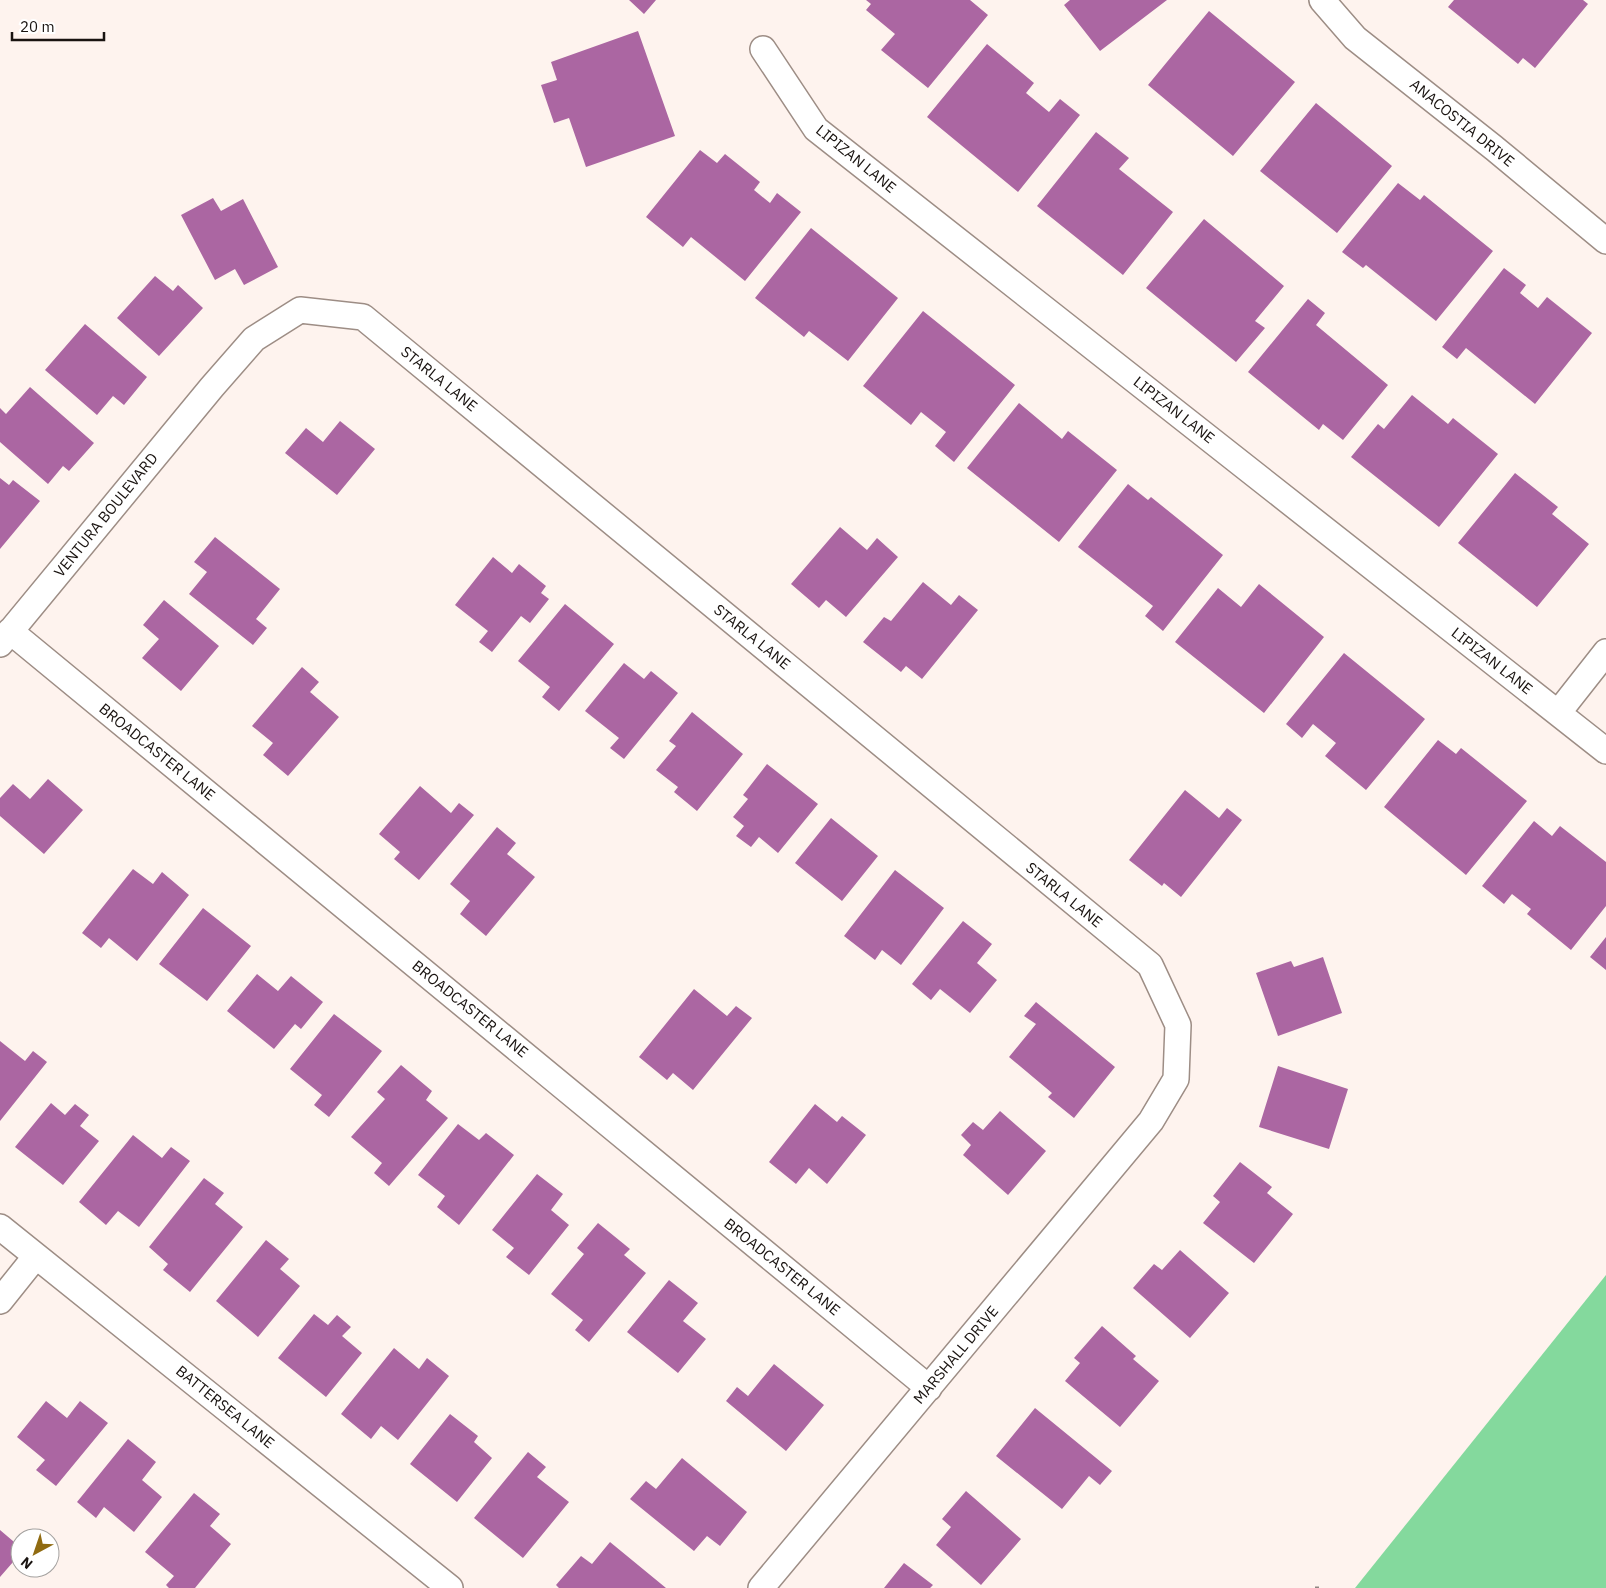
<svg xmlns="http://www.w3.org/2000/svg" width="1606" height="1588" font-family="'IBM Plex Sans',sans-serif">
	<style>
		.forest { fill: #84d99d }
		.building { fill: #ab66a2 }
		.lines { fill: none; stroke-linecap: round; stroke-linejoin: round }
		.street-casing { stroke: #9d8d85; stroke-width: 28 }
		.path { stroke: #8f8682; stroke-width: 3; stroke-dasharray: 4 2.5; stroke-linecap: butt }
		.street { stroke: #fff; stroke-width: 25 }
		.labels { text-anchor: middle; stroke-width: 4.5; stroke-linejoin: round; paint-order: stroke }
		.street-label { font-size: 15px; fill: #191310; stroke: #fff }
	</style>
	<rect width="100%" height="100%" fill="#fef3ee"/>
	<!-- forest -->
	<path class="forest" d="M1606,1275V1588H1355Z"/>
	<!-- building -->
	<path class="building" d="M629,0H656L644,14Z
		M866,0H970L988,15L928,88L881,50L895,34L866,10L871,4Z
		M1070,0H1167L1100,51L1064,5Z
		M1454,0H1583L1588,4L1535,68L1523,58L1518,64L1448,7Z
		M1209,11L1295,82L1233,156L1148,85Z
		M638,31L675,136L586,167L569,118L554,123L541,85L557,80L551,62Z
		M987,44L1034,83L1026,93L1049,112L1060,99L1080,115L1018,192L927,117Z
		M1316,103L1392,166L1337,233L1260,171Z
		M1096,132L1129,158L1119,169L1173,212L1123,275L1037,206Z
		M700,150L717,163L725,154L760,182L754,190L770,203L777,193L801,212L745,281L691,237L683,247L646,217Z
		M1398,183L1420,200L1424,195L1493,251L1436,321L1366,265L1363,268L1342,252Z
		M213,198L221,211L243,199L278,267L244,285L235,269L215,280L181,215Z
		M1204,219L1284,286L1255,321L1265,328L1236,362L1146,288Z
		M811,228L898,298L848,361L809,331L804,337L755,298Z
		M1504,268L1526,285L1520,293L1538,308L1547,297L1592,333L1535,404L1466,348L1457,359L1442,347Z
		M155,276L173,291L178,285L203,308L159,356L117,318Z
		M1308,299L1325,313L1316,325L1388,385L1343,440L1323,424L1319,430L1248,372Z
		M923,311L1015,385L954,462L935,446L946,432L921,412L911,425L863,386Z
		M85,324L147,377L124,405L113,396L97,415L45,370Z
		M30,387L94,443L69,471L63,466L48,484L0,442V408L6,414Z
		M1412,395L1448,424L1453,418L1498,454L1439,527L1351,457L1378,424L1384,429Z
		M1019,403L1062,439L1068,431L1117,470L1059,542L967,468Z
		M340,421L375,449L337,495L285,453L306,428L323,442Z
		M1515,473L1558,507L1552,514L1589,544L1537,607L1458,543Z
		M0,478L9,485L13,480L40,501L0,549Z
		M1128,484L1148,500L1151,497L1223,555L1163,631L1145,616L1153,606L1078,547Z
		M840,527L867,550L877,538L898,557L846,617L826,600L819,608L791,584Z
		M215,537L280,589L256,619L267,628L253,645L189,594L207,572L194,562Z
		M493,557L512,573L519,564L546,586L541,593L549,599L530,623L521,616L492,652L479,642L488,631L455,605Z
		M923,582L951,605L959,595L978,610L922,679L906,666L901,672L863,642L884,617L891,621Z
		M1259,584L1324,637L1264,713L1175,642L1218,588L1241,607Z
		M164,600L219,646L181,691L142,658L159,639L143,625Z
		M565,604L614,644L559,711L542,697L550,687L518,661Z
		M1344,653L1425,719L1366,790L1325,756L1336,743L1313,724L1302,738L1286,724Z
		M624,663L644,679L651,671L678,693L624,759L610,748L619,738L585,711Z
		M302,667L319,682L310,692L339,717L288,776L263,755L273,743L252,726Z
		M692,712L743,754L697,811L674,792L678,787L656,770L676,746L669,741Z
		M1438,740L1456,754L1461,748L1527,801L1466,875L1384,807Z
		M767,764L818,804L778,853L759,837L751,847L736,836L744,826L733,817L748,799L743,795Z
		M48,779L83,810L44,854L0,816V798L13,784L30,799Z
		M420,786L451,813L459,803L474,815L419,880L394,859L400,852L379,834Z
		M1185,790L1219,818L1227,808L1242,820L1181,897L1164,883L1162,886L1129,860Z
		M831,818L878,856L842,901L795,863Z
		M1534,821L1552,836L1560,826L1606,862V906L1571,950L1527,914L1531,909L1512,894L1504,904L1482,886Z
		M497,827L516,843L507,854L535,877L486,936L460,914L470,901L450,884Z
		M133,869L153,884L162,872L189,895L137,961L109,938L101,948L82,933Z
		M895,870L944,908L901,965L882,950L875,960L844,936Z
		M203,908L251,946L207,1001L159,964Z
		M963,921L992,944L977,963L997,980L970,1013L940,989L931,1000L912,984Z
		M1606,937V970L1590,957Z
		M1323,957L1342,1013L1278,1036L1256,973L1291,961L1294,967Z
		M257,974L278,991L291,976L323,1002L301,1029L295,1024L274,1049L227,1011Z
		M694,989L727,1016L736,1006L752,1018L693,1090L673,1073L667,1080L639,1057Z
		M1036,1002L1115,1067L1074,1118L1048,1097L1052,1093L1009,1057L1036,1024L1024,1016Z
		M334,1014L382,1051L329,1117L314,1105L322,1095L290,1069Z
		M0,1041L25,1061L33,1051L47,1062L0,1121Z
		M401,1065L432,1091L426,1100L448,1118L389,1186L374,1173L382,1163L351,1137L385,1099L377,1092Z
		M1278,1066L1348,1089L1329,1149L1259,1127Z
		M51,1103L65,1115L75,1104L89,1115L80,1126L99,1141L63,1185L15,1147Z
		M815,1104L837,1122L842,1116L866,1135L827,1184L809,1168L796,1184L769,1162Z
		M1000,1111L1046,1151L1008,1195L963,1155L971,1145L961,1135L973,1122L983,1130Z
		M458,1124L479,1140L486,1133L514,1155L459,1225L437,1207L445,1196L418,1175Z
		M133,1135L162,1158L171,1147L190,1161L139,1227L118,1211L106,1225L79,1202Z
		M1240,1162L1272,1187L1267,1193L1293,1214L1254,1263L1203,1223L1220,1202L1213,1196Z
		M537,1174L563,1194L551,1210L569,1225L529,1275L506,1257L514,1248L492,1230Z
		M204,1178L224,1193L215,1204L243,1227L190,1292L163,1270L168,1264L149,1247Z
		M598,1223L630,1249L624,1255L646,1273L589,1342L575,1330L583,1320L551,1294L584,1254L577,1248Z
		M266,1240L289,1259L280,1269L300,1286L258,1337L216,1301Z
		M1180,1250L1229,1293L1190,1338L1133,1288L1154,1264L1162,1270Z
		M669,1280L698,1303L683,1321L706,1339L678,1373L627,1332Z
		M314,1314L328,1325L337,1315L351,1327L342,1336L362,1353L326,1397L278,1358Z
		M1102,1326L1136,1356L1133,1359L1159,1381L1120,1427L1065,1381L1080,1363L1074,1358Z
		M394,1348L419,1369L427,1358L449,1376L398,1440L381,1426L371,1439L341,1414Z
		M774,1364L824,1405L786,1451L726,1401L737,1387L748,1396Z
		M46,1401L67,1418L80,1401L108,1423L56,1486L36,1470L45,1460L17,1437Z
		M1035,1408L1112,1471L1100,1485L1089,1476L1062,1509L996,1456Z
		M450,1414L478,1436L474,1442L492,1458L457,1502L410,1464Z
		M128,1439L156,1462L142,1480L162,1497L134,1532L104,1507L96,1518L77,1502Z
		M528,1452L546,1467L537,1477L569,1502L523,1558L474,1518Z
		M682,1458L747,1512L720,1546L707,1536L694,1551L630,1499L646,1481L656,1489Z
		M966,1491L1021,1539L981,1585L936,1545L951,1527L942,1519Z
		M194,1493L220,1514L210,1526L231,1544L195,1588H169L166,1585L174,1576L145,1552Z
		M0,1530L20,1547V1554L0,1577Z
		M610,1542L666,1588H559L556,1585L581,1556L592,1564Z
		M904,1563L933,1585L930,1588H884Z"/>
	<g class="lines">
		<!-- street casing -->
		<g class="street-casing">
			<path id="street" d="M1322,0L1355,38L1494,148L1606,241
				M763,49L816,129L1606,751
				M10,631L929,1388
				M0,644L212,387L254,339L300,310L363,317L1150,965L1178,1025L1176,1079L1151,1121L761,1588
				M1558,713L1606,652
				M0,1227L450,1588
				M0,1301L36,1256"/>
		</g>
		<!-- path -->
		<path class="path" d="M1315,1588H1320"/>
		<!-- street -->
		<use href="#street" class="street"/>
	</g>
	<g class="labels">
		<!-- street labels -->
		<g class="street-label">
			<text transform="translate(1462 123) rotate(39)" y="5">ANACOSTIA DRIVE</text>
			<text transform="translate(856 159) rotate(39)" y="5">LIPIZAN LANE</text>
			<text transform="translate(439 379) rotate(39)" y="5">STARLA LANE</text>
			<text transform="translate(1174 410) rotate(38)" y="5">LIPIZAN LANE</text>
			<text transform="translate(106 515) rotate(-51)" y="5">VENTURA BOULEVARD</text>
			<text transform="translate(752 637) rotate(39)" y="5">STARLA LANE</text>
			<text transform="translate(1492 661) rotate(38)" y="5">LIPIZAN LANE</text>
			<text transform="translate(157 752) rotate(39)" y="5">BROADCASTER LANE</text>
			<text transform="translate(1064 895) rotate(39)" y="5">STARLA LANE</text>
			<text transform="translate(470 1009) rotate(39)" y="5">BROADCASTER LANE</text>
			<text transform="translate(782 1267) rotate(39)" y="5">BROADCASTER LANE</text>
			<text transform="translate(956 1355) rotate(-50)" y="5">MARSHALL DRIVE</text>
			<text transform="translate(225 1407) rotate(39)" y="5">BATTERSEA LANE</text>
		</g>
	</g>
	<!-- north arrow -->
	<g transform="translate(35 1553) rotate(220)"><circle r="24" fill="#ffffff" stroke="#a3a19f"/>
	<path d="M0-4L9 19L0 12L-9 19Z" fill="#906b11"/>
	<text y="-8" font-size="14" font-weight="bold" text-anchor="middle" fill="#191310">N</text>
	</g>
	<!-- scale -->
	<path d="M12 32v8h92v-8" fill="none" stroke="#191310" stroke-width="2.5"/>
	<text x="20" y="32" font-size="15" fill="#191310" stroke="#ffffff" stroke-width="4" paint-order="stroke">20 m</text>
</svg>
